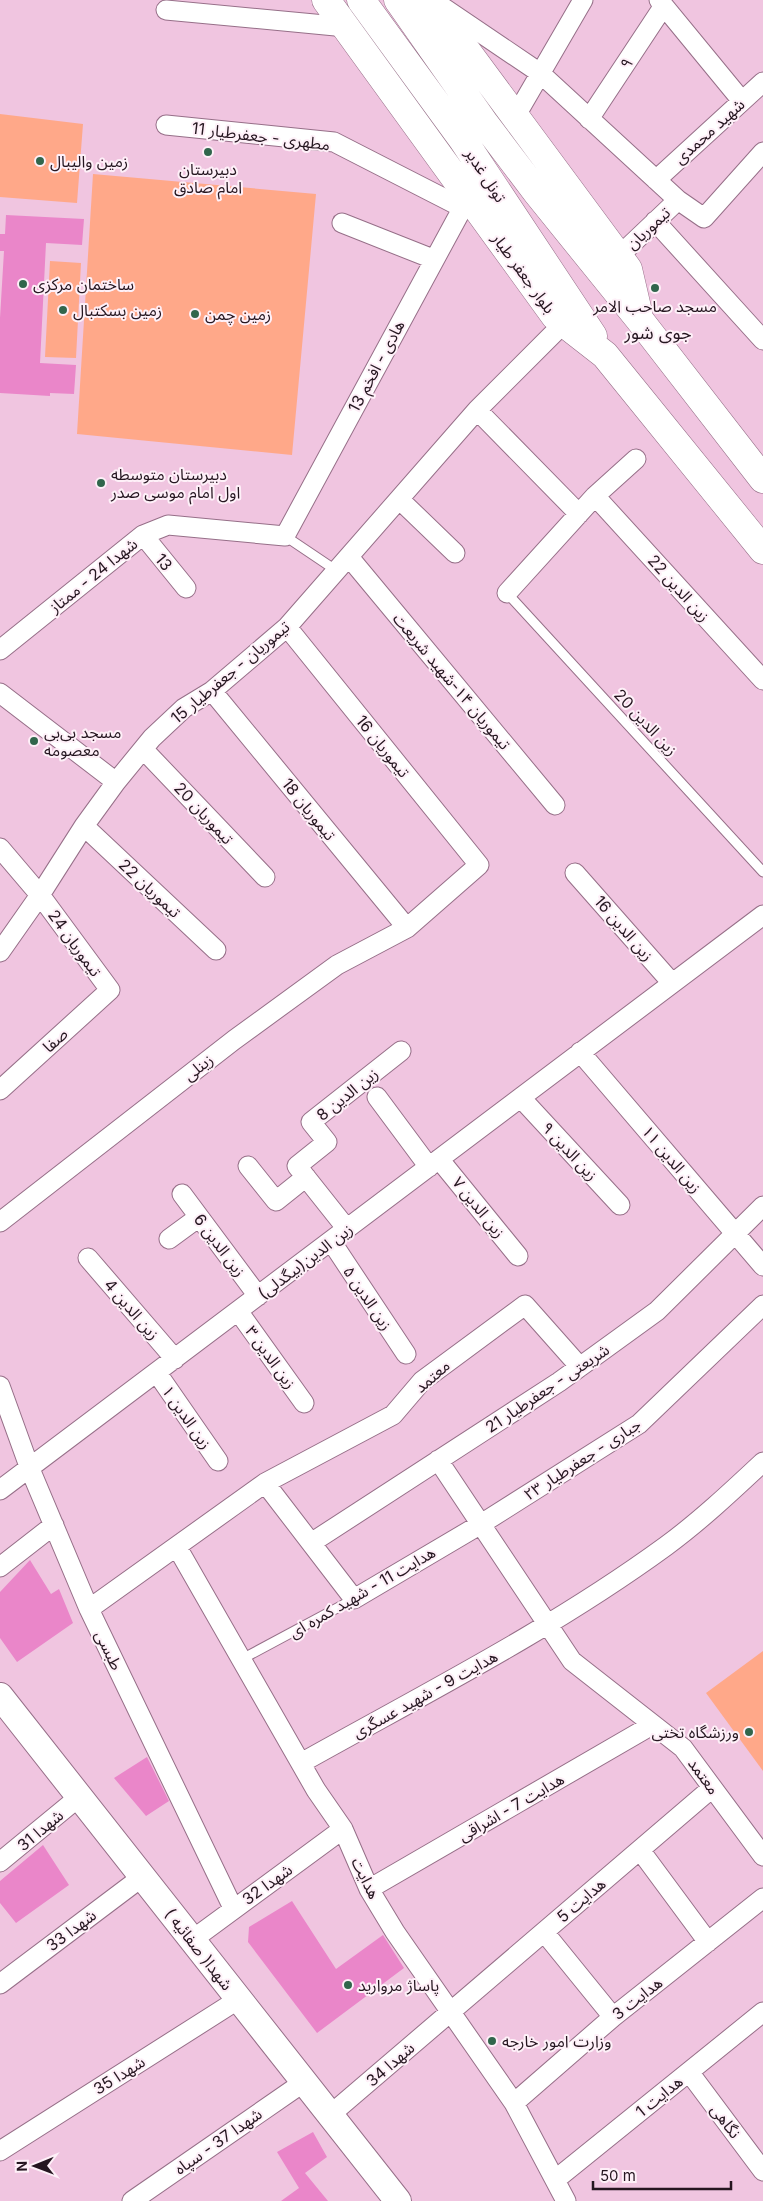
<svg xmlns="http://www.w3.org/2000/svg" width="763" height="2201" font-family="Inter,'Noto Sans Arabic',sans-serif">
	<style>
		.park { fill: #ffa889 }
		.building { fill: #ea86c9 }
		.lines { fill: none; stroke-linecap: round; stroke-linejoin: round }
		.service-casing { stroke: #966f88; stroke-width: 11 }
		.minor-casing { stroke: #966f88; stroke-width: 21 }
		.secondary-casing { stroke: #966f88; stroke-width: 28 }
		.primary-casing { stroke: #966f88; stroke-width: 29 }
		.service { stroke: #fff; stroke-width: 9 }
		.minor { stroke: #fff; stroke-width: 19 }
		.secondary { stroke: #fff; stroke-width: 26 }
		.primary { stroke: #fff; stroke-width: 28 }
		.poi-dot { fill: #31664c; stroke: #fef0f8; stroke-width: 2 }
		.labels { text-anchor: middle; stroke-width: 4; stroke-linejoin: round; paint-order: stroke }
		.street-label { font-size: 16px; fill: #251620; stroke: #fef0f8 }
		.poi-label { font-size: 16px; fill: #251620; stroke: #fef0f8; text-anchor: start }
		.neighbourhood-label { font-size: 18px; fill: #251620; stroke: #fef0f8 }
	</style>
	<rect width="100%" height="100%" fill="#f0c5e0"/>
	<!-- park -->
	<path class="park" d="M0,114L83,124L77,203L0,197Z
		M93,174L316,194L292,455L77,434Z
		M50,261L81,263L76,358L45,357Z
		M763,1651V1771L706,1693Z"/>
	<!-- building -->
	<path class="building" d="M6,215L84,219L82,245L46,243L40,363L76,365L74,394L50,393V396L0,393V318L4,251H0V234H5Z
		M30,1560L51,1594L59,1589L73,1623L17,1662L0,1638V1592Z
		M147,1757L169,1801L146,1816L114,1778Z
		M43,1845L69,1885L16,1923L0,1903V1881Z
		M292,1901L336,1969L383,1935L404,1968L317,2033L248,1942L249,1927Z
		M313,2132L327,2157L305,2173L328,2201H281L299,2188L277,2152Z"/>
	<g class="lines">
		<!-- service casing -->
		<g class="service-casing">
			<path id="service" d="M285,536L337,571
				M507,593L763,872
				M242,1659L354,1599"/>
		</g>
		<!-- minor casing -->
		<g class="minor-casing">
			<path id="minor" d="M659,0L742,101
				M441,6L540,73L678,200L704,218L763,152
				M166,10L346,27
				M515,117L583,0
				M589,119L663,7
				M166,125L334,142L461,207
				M656,180L763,82
				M655,221L763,340
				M342,223L433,259
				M619,256L678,200
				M477,410L579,514
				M595,496L763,680
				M399,499L455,553
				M143,535L186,588
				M349,557L555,805
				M507,593L595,496L636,459
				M0,650L143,535L168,525L285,536L469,196
				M212,691L407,928
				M0,693L116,782
				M143,749L265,877
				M84,826L216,950
				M0,848L40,895L110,990L0,1090
				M575,873L672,983
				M0,952L40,895L84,826L116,782L152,738L184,708L212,691L287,627L477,410L564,323
				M580,1052L763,1266
				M377,1097L429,1167
				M521,1098L620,1205
				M439,1159L518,1256
				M248,1166L276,1201L306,1177
				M182,1194L258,1296
				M0,1222L234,1040L337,965L407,928L479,865L287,627
				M347,1229L297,1166L327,1142L311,1122L401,1051
				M169,1239L199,1217
				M331,1241L406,1354
				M88,1258L175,1359
				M238,1311L304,1403
				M157,1373L218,1461
				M0,1386L30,1469L89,1609L233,1908
				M438,1460L572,1661L683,1748L763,1856
				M265,1483L354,1599L481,1524L639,1424L763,1305
				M0,1490L763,915
				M311,1543L559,1382L657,1311L763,1206
				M177,1547L316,1790L343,1829L369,1889L395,1932L514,2103L566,2201
				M0,1567L54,1525
				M89,1609L265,1483L393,1415L422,1381L525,1305L580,1367
				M301,1763C424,1694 551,1630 666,1546C700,1521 732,1491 763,1462
				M640,1850L708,1942
				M0,1862L79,1797
				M369,1889L652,1725
				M544,1932L613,2017
				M192,1940L343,1829
				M0,1984L142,1877
				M689,2072L763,2171
				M514,2103L613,2017L763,1898
				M330,2115L712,1788
				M0,2151L239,1999
				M555,2180L763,2012
				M132,2201L304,2082"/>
		</g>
		<!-- secondary casing -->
		<g class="secondary-casing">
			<path id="secondary" d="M0,1696L398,2201"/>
		</g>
		<!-- primary casing -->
		<g class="primary-casing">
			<path id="primary" d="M326,0L555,316L605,355L763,550
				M361,0L463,140L593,336
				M398,0L485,124L538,194L639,319L763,479
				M429,0L628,269L638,312"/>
		</g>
		<!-- service -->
		<use href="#service" class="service"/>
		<!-- minor -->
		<use href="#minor" class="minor"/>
		<!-- secondary -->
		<use href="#secondary" class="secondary"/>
		<!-- primary -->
		<use href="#primary" class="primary"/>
	</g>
	<!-- markers -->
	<g class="poi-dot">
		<circle cx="208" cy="152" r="5"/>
		<circle cx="40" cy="161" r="5"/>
		<circle cx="23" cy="284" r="5"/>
		<circle cx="655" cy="288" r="5"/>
		<circle cx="63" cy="310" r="5"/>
		<circle cx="195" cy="314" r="5"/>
		<circle cx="101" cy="483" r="5"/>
		<circle cx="34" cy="741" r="5"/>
		<circle cx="749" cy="1732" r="5"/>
		<circle cx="348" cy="1985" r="5"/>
		<circle cx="492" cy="2041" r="5"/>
	</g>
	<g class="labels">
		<!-- street labels -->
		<g class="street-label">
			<text transform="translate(626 63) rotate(-56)" y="6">۹</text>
			<text transform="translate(709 131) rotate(-42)" y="6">شهید محمدی</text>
			<text transform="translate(261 136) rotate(7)" y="6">مطهری - جعفرطیار 11</text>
			<text transform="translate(486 175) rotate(57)" y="6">تونل غدیر</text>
			<text transform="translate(648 228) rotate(-43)" y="6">تیموریان</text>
			<text transform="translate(524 273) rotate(54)" y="6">بلوار جعفر طیار</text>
			<text transform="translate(376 366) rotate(-62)" y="6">هادی - افخم 13</text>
			<text transform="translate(164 562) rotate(50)" y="6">13</text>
			<text transform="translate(93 575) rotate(-39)" y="6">شهدا 24 - ممتاز</text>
			<text transform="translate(679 588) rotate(48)" y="6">زین الدین 22</text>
			<text transform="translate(230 672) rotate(-40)" y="6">تیموریان - جعفرطیار 15</text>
			<text transform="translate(452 681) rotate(50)" y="6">تیموریان ۱۴-شهید شریعت</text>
			<text transform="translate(646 722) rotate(47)" y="6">زین الدین 20</text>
			<text transform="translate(383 746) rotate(51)" y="6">تیموریان 16</text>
			<text transform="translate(309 809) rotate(51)" y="6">تیموریان 18</text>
			<text transform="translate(204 813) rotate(47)" y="6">تیموریان 20</text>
			<text transform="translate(150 888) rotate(43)" y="6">تیموریان 22</text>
			<text transform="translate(624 928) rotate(49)" y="6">زین الدین 16</text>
			<text transform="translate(75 943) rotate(54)" y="6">تیموریان 24</text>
			<text transform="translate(55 1040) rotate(-42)" y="6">صفا</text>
			<text transform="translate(198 1067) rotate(-38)" y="6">زینلی</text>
			<text transform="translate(347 1094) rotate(-39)" y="6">زین الدین 8</text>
			<text transform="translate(570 1151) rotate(47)" y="6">زین الدین ۹</text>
			<text transform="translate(672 1159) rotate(50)" y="6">زین الدین ۱۱</text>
			<text transform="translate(479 1207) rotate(51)" y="6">زین الدین ۷</text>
			<text transform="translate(220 1245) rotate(53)" y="6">زین الدین 6</text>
			<text transform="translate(305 1261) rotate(-37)" y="6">زین الدین(بیگدلی)</text>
			<text transform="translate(368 1298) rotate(56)" y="6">زین الدین ۵</text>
			<text transform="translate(132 1309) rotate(49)" y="6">زین الدین 4</text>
			<text transform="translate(271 1357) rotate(54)" y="6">زین الدین ۳</text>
			<text transform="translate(432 1376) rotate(-41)" y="6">معتمد</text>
			<text transform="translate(547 1388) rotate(-34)" y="6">شریعتی - جعفرطیار 21</text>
			<text transform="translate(187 1417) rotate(55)" y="6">زین الدین ۱</text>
			<text transform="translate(582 1459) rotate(-33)" y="6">جباری - جعفرطیار ۲۳</text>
			<text transform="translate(362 1592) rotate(-30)" y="6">هدایت 11 - شهید کمره ای</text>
			<text transform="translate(109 1650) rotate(64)" y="6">طبسی</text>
			<text transform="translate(425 1694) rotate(-29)" y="6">هدایت 9 - شهید عسگری</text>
			<text transform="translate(704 1776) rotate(54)" y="6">معتمد</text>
			<text transform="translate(511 1807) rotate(-30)" y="6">هدایت 7 - اشراقی</text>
			<text transform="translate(40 1830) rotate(-40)" y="6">شهدا 31</text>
			<text transform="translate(366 1878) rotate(64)" y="6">هدایت</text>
			<text transform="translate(267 1884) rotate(-36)" y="6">شهدا 32</text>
			<text transform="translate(581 1900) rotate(-41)" y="6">هدایت 5</text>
			<text transform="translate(71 1930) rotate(-37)" y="6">شهدا 33</text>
			<text transform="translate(199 1949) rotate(52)" y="6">شهدا( صفائیه )</text>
			<text transform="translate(637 1998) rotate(-38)" y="6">هدایت 3</text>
			<text transform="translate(390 2064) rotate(-41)" y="6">شهدا 34</text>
			<text transform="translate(119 2075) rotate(-32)" y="6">شهدا 35</text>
			<text transform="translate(659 2096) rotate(-39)" y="6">هدایت 1</text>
			<text transform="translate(726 2121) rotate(53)" y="6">نگاهی</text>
			<text transform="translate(218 2141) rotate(-35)" y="6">شهدا 37 - سپاه</text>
		</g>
		<!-- poi labels -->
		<g class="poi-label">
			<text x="50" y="167">زمین والیبال</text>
			<text x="208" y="175" text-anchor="middle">دبیرستان<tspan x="208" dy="18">امام صادق</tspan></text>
			<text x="33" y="290">ساختمان مرکزی</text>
			<text x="655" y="312" text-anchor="middle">مسجد صاحب الامر</text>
			<text x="73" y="316">زمین بسکتبال</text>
			<text x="205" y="320">زمین چمن</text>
			<text x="111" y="480">دبیرستان متوسطه<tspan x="111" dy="18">اول امام موسی صدر</tspan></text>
			<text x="44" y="738">مسجد بی‌بی<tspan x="44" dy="18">معصومه</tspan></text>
			<text x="739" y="1738" text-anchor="end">ورزشگاه تختی</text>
			<text x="358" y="1991">پاساژ مروارید</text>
			<text x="502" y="2047">وزارت امور خارجه</text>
		</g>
		<!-- neighbourhood labels -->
		<g class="neighbourhood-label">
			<text x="658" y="339">جوی شور</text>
		</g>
	</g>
	<!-- north arrow -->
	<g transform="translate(35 2166) rotate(269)" stroke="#fef0f8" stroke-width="4" paint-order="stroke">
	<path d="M0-4L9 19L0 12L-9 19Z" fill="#251620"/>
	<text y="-8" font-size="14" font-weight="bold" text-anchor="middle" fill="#251620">N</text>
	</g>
	<!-- scale -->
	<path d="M593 2181v8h138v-8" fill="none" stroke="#251620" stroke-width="2.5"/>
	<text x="600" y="2181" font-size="15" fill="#251620" stroke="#fef0f8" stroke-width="4" paint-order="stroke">50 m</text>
</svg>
